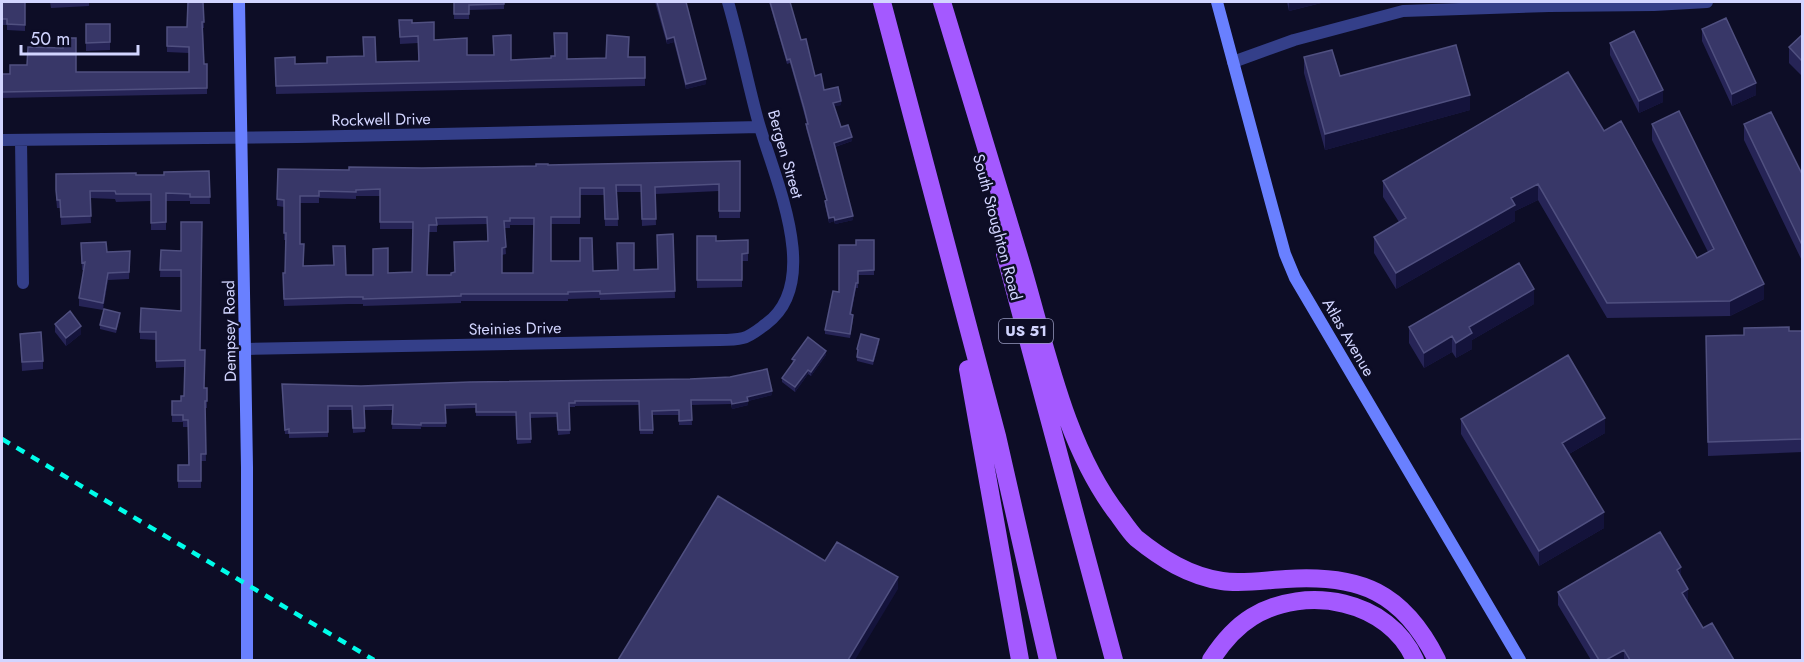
<svg xmlns="http://www.w3.org/2000/svg" width="1804" height="662" font-family="Jost,sans-serif">
	<style>
		.lines { fill: none; stroke-linecap: round; stroke-linejoin: round }
		.street { stroke: #343f89; stroke-width: 12 }
		.secondary { stroke: #6980ff; stroke-width: 12 }
		.primary { stroke: #a459ff; stroke-width: 18 }
		.rail { stroke: #00fdea; stroke-width: 4.5; stroke-dasharray: 9 8; stroke-linecap: butt }
		.wall { fill: #262456; fill-rule: evenodd }
		.shaded-wall { fill: #14133b }
		.building { fill: #383768; stroke: #505080; stroke-width: 1.5; fill-rule: evenodd }
		.labels { text-anchor: middle; stroke-width: 5; stroke-linejoin: round; paint-order: stroke }
		.shield { fill: #0d0d26; stroke: #9799be; stroke-width: 1.5 }
		.shield-label { font-size: 15px; font-weight: bold; fill: #d2d5ff }
		.street-label { font-size: 16px; fill: #d2d5ff; stroke: #0d0d26 }
	</style>
	<rect width="100%" height="100%" fill="#0d0d26"/>
	<g class="lines">
		<!-- street -->
		<path class="street" d="M1233,62L1294,40L1403,11L1549,6L1654,5L1707,2
			M2,140L298,137L760,127
			M21,140L23,283
			M246,349L720,340C727,340 735,340 743,338C751,336 759,329 766,324C825,281 772,174 757,117C747,79 739,40 728,2"/>
		<!-- secondary -->
		<path class="secondary" d="M239,2L247,467V660
			M1217,2L1267,188L1285,254L1295,278L1520,660"/>
		<!-- primary -->
		<path class="primary" d="M882,2L997,436L1048,660
			M942,2C968,89 994,176 1021,263C1046,347 1065,447 1119,516C1124,523 1130,532 1136,538C1162,559 1189,576 1222,581C1242,584 1266,580 1286,579C1360,574 1403,592 1437,660
			M1005,254L1114,660
			M968,369L1020,660
			M1211,660C1222,643 1234,628 1252,617C1306,584 1389,600 1415,660"/>
		<!-- rail -->
		<path class="rail" d="M2,439L374,660"/>
	</g>
	<!-- wall -->
	<path class="wall" d="M2,2H25V31L7,30V25H2Z
		M50,2H89V6L51,8Z
		M203,2L204,28H203L204,64H207V94L2,98V74L76,72H189V53L167,52V27H187Z
		M454,2H504V9L469,10V19H454Z
		M655,2H686L706,84L686,89L674,42L667,44Z
		M769,2H790L801,40L815,76L824,90L841,105L834,106L841,127L852,141L835,147L853,220L835,224L834,221L829,223L825,205L826,200L806,128L807,124L804,113L790,63L787,64Z
		M1287,2H1325L1289,11Z
		M399,20L412,23L434,40L467,55L511,60L645,57V86L276,94L275,58L295,64L418,61V43L400,44Z
		M86,24H110V50L86,51Z
		M1702,29L1756,95L1732,106L1702,41Z
		M1803,34V77L1789,63V47Z
		M1610,43L1663,102L1639,113L1610,55Z
		M1304,57L1340,76L1470,110L1325,150L1304,73Z
		M1652,124L1764,299L1730,316L1607,318L1538,200L1515,211V221L1396,289L1374,253V237L1399,222L1383,197V181L1604,131L1697,258L1708,252L1652,140Z
		M1744,124L1803,176V263L1744,140Z
		M740,161V218H719V191L655,194L656,225L642,226L641,192H617L618,226H605L604,195H580V224H551V261L593,271L657,269L673,234L675,298L600,300V298L568,299V301H461V303L363,306V304H349L284,306L283,273H285L286,240H284V207L277,206L278,169L349,170ZM356,196H380V229H413L412,272L388,273L373,275H346L304,266L300,244V203H319V198L356,199ZM487,224V241L454,272L451,275H427L429,232H437V225ZM510,225H534L533,273H502V255L506,254L504,228H510Z
		M209,171L210,204H190V201H166V230H151V201L116,202L115,199L90,198L91,223L61,225L60,208H57L56,197V174L136,175H164Z
		M697,236L716,241L748,240V261H742V287L697,288Z
		M874,240V275H858V288H856L851,315L853,319L850,338L825,334V330L839,292Z
		M81,243L107,252L130,251L129,279L108,280L103,310L79,306V298L84,270H82Z
		M161,250L181,251L200,350L204,388H207V408H205L206,461H201V488H178V465H188V427H183V422H172V401H181L184,396L185,367L156,368V340L140,339V332L181,311V277H160Z
		M1534,304L1472,340V349L1456,358L1452,352L1424,368L1409,343V327Z
		M120,317L116,333L100,329V325Z
		M55,324L81,334L66,346L55,332Z
		M1789,331H1803V452L1708,456L1706,336L1744,335Z
		M20,334L43,361V369L22,371Z
		M879,343L873,365L857,361V349Z
		M826,355L811,376L808,374L795,392L782,382V378L793,363L792,359Z
		M282,389L772,395L748,401V405L732,409L731,404L691,405L692,425H679V415H653V434H640L639,405L575,406V407H569L570,434L558,435L557,417L530,418L531,443L517,444L516,416H476V408L445,409L446,427H421V429H392L393,410H364L365,432L353,433L352,410H328V437L289,438V434H285Z
		M1461,419L1605,433L1569,454L1604,528L1539,566L1461,434Z
		M1681,578L1688,603L1703,628L1734,660H1591L1558,605V592Z"/>
	<!-- shaded-wall -->
	<path class="shaded-wall" d="M1289,2H1325L1289,11Z
		M674,37V42L667,44V39Z
		M706,79V84L686,89V84Z
		M1756,83V95L1732,106V94Z
		M1663,90V102L1639,113V101Z
		M1470,95V110L1325,150V134Z
		M841,101V105L833,107V103Z
		M852,137V141L834,147V143Z
		M1538,184V200L1515,211V221L1396,289V273L1511,198Z
		M853,216V220L835,224V220Z
		M834,217V221L829,223V218Z
		M108,273V280L103,310V303Z
		M1764,284V299L1730,316V301Z
		M1534,289V304L1472,340V349L1456,358V343L1469,327Z
		M81,326V334L66,346V338Z
		M1452,336V352L1424,368V353Z
		M879,339V343L873,365V361Z
		M826,351V355L811,376V372Z
		M808,370V374L795,392V387Z
		M772,391V395L748,401V405L732,409V404L747,397Z
		M1605,418V433L1562,458V443Z
		M1604,512V528L1539,566V551Z
		M1681,567V581L1677,570Z
		M898,577V589L855,660H848Z
		M1688,589V603L1682,593Z
		M1624,650V660H1606Z"/>
	<!-- building -->
	<path class="building" d="M2,2H25V25L7,24V19H2Z
		M188,2H203L204,22H202L204,64H207V88L2,92V74H10V65H27L28,47L63,48V38H76V72H189V47L167,46V27H187Z
		M454,2H504V4L469,5V14H454Z
		M657,2H686L706,79L686,84L674,37L667,39Z
		M770,2H790L801,40L806,39L815,76L821,74L824,90L838,87L841,101L833,103L841,127L848,125L852,137L834,143L853,216L835,220L834,217L829,218L825,201L827,200L806,124H808L804,108L790,59L787,60Z
		M1726,18L1756,83L1732,94L1702,29Z
		M399,20H412V23L434,22V40L467,38V55H494L493,36L511,35V60L551,58V56H555L554,33H567V59L606,58L607,35L629,37L628,57H645V78L276,86L275,58L295,57V64L327,63V57L364,56L363,37H375L376,62L419,61L418,36L400,37Z
		M86,24H110V42L86,43Z
		M1634,31L1663,90L1639,101L1610,43Z
		M1803,34V62L1789,47Z
		M1456,45L1470,95L1325,134L1304,57L1332,50L1340,76Z
		M1568,72L1604,131L1621,121L1697,258L1714,249L1652,124L1679,111L1764,284L1730,301L1607,303L1538,184L1511,198L1515,205L1396,273L1374,237L1406,218L1383,181Z
		M1771,112L1803,176V247L1744,124Z
		M740,161V211H719V184L655,187L656,219H642L641,185H616L618,219H605L604,188H580V217H551V261H580V238H592L593,271L618,270L617,243H634V270L658,269L657,235L673,234L675,291L600,294V291L568,292V294H461V296L363,299V297H349L284,299L283,273H285L286,233H284V200L277,199L278,169L349,170V167L422,168L536,166V164H548V165ZM380,189V222H413L412,272L388,273V248L373,249V275H346L345,246H333L334,265L303,266L304,244H300V196H319V191L356,192V190ZM487,217L488,241L454,242L455,272L451,273V275H427L429,225H437L436,218ZM510,218H534L533,273H502V248L506,247L504,221H510Z
		M209,171L210,197H190V194L166,193V222L151,223V194H116L115,191H90L91,216L61,217L60,200H57L56,190V174L136,173V175H164V172Z
		M181,222H202L200,350H205L204,388H207V401H205L206,454H201V481H178V465H189L188,420H183V415H172V401H181V396H184L185,360L156,361V332H140L141,308L181,311V270H160L161,250L181,251Z
		M697,236H716V241L748,240V253L742,254V280H697Z
		M856,240H874V270L858,271V283H856L850,314L853,315L850,334L825,330L833,291L839,292V245H856Z
		M106,242L107,252L130,251L129,272L108,273L103,303L79,298L85,262L82,263L81,243Z
		M1519,263L1534,289L1469,327L1472,333L1456,343L1452,336L1424,353L1409,327Z
		M104,309L120,313L116,329L100,325Z
		M70,311L81,326L66,338L55,324Z
		M1789,327V331H1803V439L1708,442L1706,336L1744,335V328Z
		M41,332L43,361L22,362L20,334Z
		M861,334L879,339L873,361L857,357L858,350L857,349Z
		M808,337L826,351L811,372L808,370L795,387L782,378L795,360L792,359Z
		M1568,355L1605,418L1562,443L1604,512L1539,551L1461,419Z
		M767,369L772,391L747,397L748,401L732,404L731,400H691L692,420L679,421V410L652,411L653,430H640L639,401H575V403H569L570,430H558L557,413H530L531,439H517L516,412H476V404L445,405L446,423H421V425L392,424L393,405L364,406L365,428H353L352,406H328V432L289,433V429L285,430L282,384L361,386L470,382L690,379L730,377Z
		M718,496L825,561L837,542L898,577L848,660H618Z
		M1660,532L1681,567L1677,570L1688,589L1682,593L1703,628L1712,623L1734,660H1630L1624,650L1606,660H1599L1558,592Z"/>
	<g class="labels">
		<!-- shield labels -->
		<rect class="shield" x="999" y="319" width="54" height="24" rx="4.5"/>
		<g class="shield-label">
			<text x="1026" y="336">US 51</text>
		</g>
		<!-- street labels -->
		<g class="street-label">
			<text transform="translate(381 119) rotate(-1)" y="6">Rockwell Drive</text>
			<text transform="translate(786 154) rotate(74)" y="6">Bergen Street</text>
			<text transform="translate(998 227) rotate(75)" y="6">South Stoughton Road</text>
			<text transform="translate(515 328) rotate(-1)" y="6">Steinies Drive</text>
			<text transform="translate(229 331) rotate(-91)" y="6">Dempsey Road</text>
			<text transform="translate(1349 337) rotate(60)" y="6">Atlas Avenue</text>
		</g>
	</g>
	<!-- border -->
	<rect width="1804" height="662" fill="none" stroke="#d2d5ff" stroke-width="6"/>
	<!-- scale -->
	<path d="M21 45v9h117v-9" fill="none" stroke="#d2d5ff" stroke-width="3"/>
	<text x="30" y="45" font-size="18" fill="#d2d5ff" stroke="#0d0d26" stroke-width="4.5" paint-order="stroke">50 m</text>
</svg>
